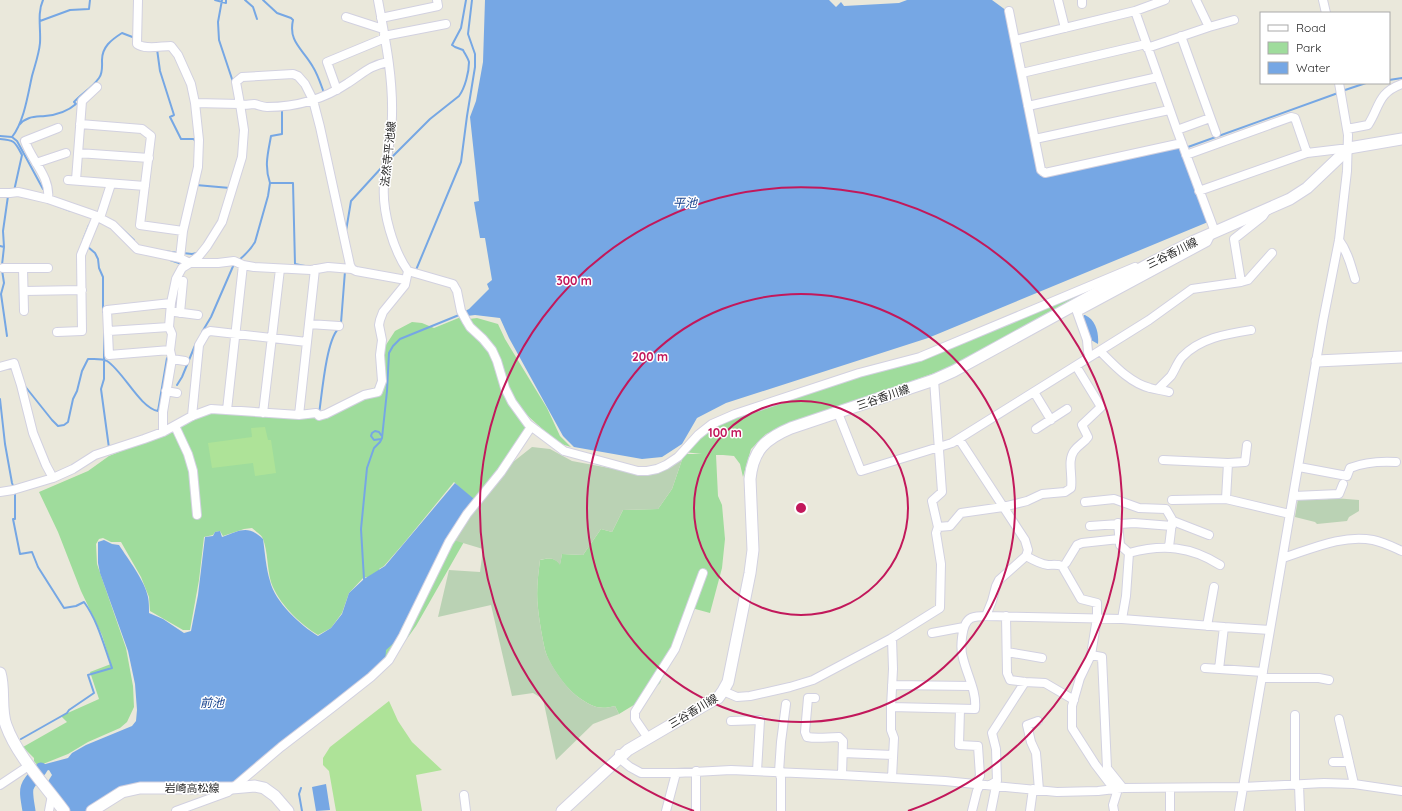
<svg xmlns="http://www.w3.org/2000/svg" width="1402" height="811" font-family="Quicksand,'Noto Sans JP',sans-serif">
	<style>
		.green { fill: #9fdc9c; fill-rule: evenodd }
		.cemetery { fill: #bad2b4 }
		.pitch { fill: #aee398 }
		.water { fill: #76a7e4 }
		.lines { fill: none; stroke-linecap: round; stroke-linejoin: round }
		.stream { stroke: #76a7e4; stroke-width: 2 }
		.river { stroke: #76a7e4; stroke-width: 13 }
		.street-casing { stroke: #d2d1e0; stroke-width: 10 }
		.secondary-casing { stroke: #d2d1e0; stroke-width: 13 }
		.street { stroke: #fff; stroke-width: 8 }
		.secondary { stroke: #fff; stroke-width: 11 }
		.ring { fill: none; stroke: #c2185b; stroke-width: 2 }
		.labels { text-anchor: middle; stroke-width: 3; stroke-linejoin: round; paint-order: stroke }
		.street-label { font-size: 11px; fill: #282828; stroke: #fff }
		.water-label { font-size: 12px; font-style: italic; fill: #18438d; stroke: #fff }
		.centre { fill: #c2185b; stroke: #fff; stroke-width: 2 }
		.ring-label { font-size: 12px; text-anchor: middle; font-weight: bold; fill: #c2185b; stroke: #fff; stroke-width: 3; stroke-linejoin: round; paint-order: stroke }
	</style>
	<rect width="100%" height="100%" fill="#eae8db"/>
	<!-- green -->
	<path class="green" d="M1113,279L960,364L794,423L766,434L751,449L743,477L740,464L734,456L723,455H716L718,496L722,505L725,539L722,568L710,613L688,607L660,683L642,700L619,714L615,706C600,710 593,707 581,699C568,691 551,668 546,653C543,643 539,619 538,608C536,592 538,576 540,560C549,558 554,557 560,564L562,554L583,555L601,529L612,532L623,510L658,509L672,489L684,454H702L684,452L699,436L735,415L916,359Z
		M461,317L474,336L489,351L511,405L531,434L513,453L476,497L485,505L416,626L391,661L337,696L393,622L367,577L363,578L349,593L342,613L331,628L318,635C300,624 278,603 271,582C267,568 268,552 263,539C262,535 255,531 252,528L244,529L223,536L220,531L215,532L213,535L204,537L199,580L190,630H183L150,611L149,597L141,577L121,542H111L103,538L99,539L96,544L97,564L126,648L133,686L134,707L127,722L120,728L88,742L68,754L38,766L34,761V758L23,747L67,722L61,716L99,699L90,672L111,664L102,635L81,591L58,532L39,492L88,471L109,456L179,428L209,411L322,417L379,385L382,351L395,331L412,322L422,323L434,328ZM454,482L470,497L387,583L379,569L384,566L404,543Z
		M477,318L498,324L505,339L547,408L560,436L571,447L558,443L518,407L508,391L496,352L488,338L475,330L469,319Z"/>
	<!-- cemetery -->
	<path class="cemetery" d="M532,447L550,449L572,461L620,470L648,472L684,454L672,489L658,509L623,510L612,532L601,529L583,555L562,554L560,565C554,557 549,558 540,560C538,576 536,592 538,608C539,619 543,643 546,653C552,668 568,691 581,699C593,707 600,710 615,706L619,714L593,724L556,760L543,699L533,693L512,696L491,605L438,617L449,570L480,572L483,549L453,540L513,462Z
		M1334,498L1359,500V511L1349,517L1347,521L1317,524L1315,522L1295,517L1298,499C1310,499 1323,501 1334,498Z"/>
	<!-- pitch -->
	<path class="pitch" d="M265,427L268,440H271L276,473L255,476L253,463L212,468L208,443L252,437L251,428Z
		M389,701L398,721L412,742L442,770L416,775L422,811H336L329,771L323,765V758L330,747Z"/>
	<!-- water -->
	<path class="water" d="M485,0H829L836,7L841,2L844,6L899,3L907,0H992L1007,11L1040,176L1181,147L1208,222L928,338L726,403L697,418L682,444L662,457L642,459L574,447L563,436L509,338L500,318L475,315L467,316L465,311L469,309L489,289L487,284L492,280L485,238H480L474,202L479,201L470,117L476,101L483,62Z
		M1084,315H1085C1096,320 1099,333 1098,344L1091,340L1082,318Z
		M455,483L474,499L447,541L402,627L397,640L386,650L385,663L228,786L108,795L86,811H70L47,783L52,775L49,770L42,772L38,766L68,758L72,753L86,745L132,726L136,721L137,710L135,684L128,651L100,573L98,563V542L104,540L112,544L119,545C128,559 145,581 148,597C149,602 149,608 149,613L163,619L184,633L191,631L198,595L205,537L213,536L215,532L220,531L222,537C240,531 247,524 263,539C265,553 266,568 270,581C275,602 300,625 318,636L331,628L342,614L349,593L364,579L385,566Z
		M326,784L330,810L316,811L312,787Z"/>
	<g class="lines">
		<!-- stream -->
		<path class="stream" d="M215,0L226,3V0
			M222,0L218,22L219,40L233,82
			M245,0L253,7L257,19
			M263,0L277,13L291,18L293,20C288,42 303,49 313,67C318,75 321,85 324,93
			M40,21L70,10L89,9L90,0
			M157,49L160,71L174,115L170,117L181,139H194L196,143
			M1389,80L1402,78
			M1342,91L1366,83
			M282,109V134L271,136C268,153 264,166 270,183H293L295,264L305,266
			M19,125C27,116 35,117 45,116C56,115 68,111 76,104L74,102C81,94 92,88 99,78C103,73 102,66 102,60C102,47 111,40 122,33L135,38
			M0,136L12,137L17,141L43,189
			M12,137C24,122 28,94 32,76C35,65 39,54 40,43C41,29 37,13 43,0
			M0,139C15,140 15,142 22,155L14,191
			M1188,147L1338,93
			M389,160L430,119L459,96C465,88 469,72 469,62C468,58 465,54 463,50L455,47L452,45L461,28L466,0
			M196,185L230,188
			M55,205L71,211
			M120,227L134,240
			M346,231L351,201L383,166
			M83,240L89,225
			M0,246L4,247
			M88,247L95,253L98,259L99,268L103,277V312
			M163,251L179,253
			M183,253L192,254L197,253
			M170,260L182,264
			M239,260C245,255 251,249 255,242L268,196L270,183
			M2,265L4,247L3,231L8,196
			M2,270L4,283L1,294L7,336
			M416,270L461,162L467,116L475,67V54L468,34L472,0
			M333,271H345L341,323
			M104,328V379L101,389L109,448
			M202,332L211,317L234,264
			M24,385L52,420L58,426L64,425L68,422L73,399L77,391L82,371L88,359C93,359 102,358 107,361C123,371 140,408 158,411L167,358
			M177,385L182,377L196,343
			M0,399L5,444L12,483L14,488
			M319,414C322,394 326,342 338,329
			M381,439L374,440L371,436L372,433L375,431L379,432L381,435
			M15,492V519H13L20,554L32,552L38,567L64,608L76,606L84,602C98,621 104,646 112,668L88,675L94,693L69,710L67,713L21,739
			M364,579L361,529L367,468L374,448L380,442L382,438L387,391L389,353L393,346L400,339L459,315
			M301,788L299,794L302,811"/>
		<!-- river -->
		<path class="river" d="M29,811C25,786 24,788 41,769"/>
		<!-- street casing -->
		<g class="street-casing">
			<path id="street" d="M138,0L137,44C145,50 161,46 171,46L178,55L191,84L195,103L199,140L198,167L183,231L180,258
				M378,0C385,38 393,76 392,115C392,138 385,161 384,185C382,211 393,250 408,271L453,284L457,291L461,311L467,322L470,327L483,339L492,350L497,361L505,388L512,402L528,424L564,451L638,471H647L657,469L666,465L678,457L698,435L712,424L735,414L859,373L920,357L1135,267
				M1058,0L1065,28
				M1082,0V4
				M1196,0L1209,27
				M1323,0L1326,13
				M1009,11L1041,170L1045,173L1182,143
				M1135,11L1177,130L1215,232
				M346,17L383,29
				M381,18L438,6L437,0
				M384,36L446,24
				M1181,36L1216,133
				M1015,40L1135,11L1165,0
				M1147,48L1209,27L1234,20
				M1022,73L1146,44
				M337,90L327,62L385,38
				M195,103L240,104L236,82L242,77L293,74L298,76L305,84L313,100L320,127L350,265L352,269
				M1028,106L1158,77
				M80,124L142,129L151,136L140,225L183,231
				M1347,129L1368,125C1380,107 1377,93 1402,84
				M1177,130L1210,118
				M1035,139L1169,110
				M78,153L149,158
				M1186,155L1291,117L1295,118L1307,153
				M36,163L66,153
				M68,180L145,186
				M76,180L82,101L97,87
				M1199,191L1307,153L1349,148
				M0,193H10L18,192L27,194L48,199L94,215L113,225L137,249L180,258L190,263H218L234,261L243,265L254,267L311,270L328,267L352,269L356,271L406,280
				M48,199C51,177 31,160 25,141L58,128
				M100,218L111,184
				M1339,240C1348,252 1351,266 1355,279
				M3,268H48
				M23,268L24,311
				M1241,282L1234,239L1263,216L1267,210
				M24,291L82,290
				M175,312L198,315
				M180,313L183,281
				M309,324L339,326
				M109,331L169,327
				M57,332L82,331L81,255L97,216
				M170,350L109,355L107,310L171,303
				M1100,351C1114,365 1130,383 1150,388C1157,390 1163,390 1169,392
				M1091,356L1088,352L1087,340L1077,312L1207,242L1211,234
				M172,359L185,361
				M0,367L14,363L21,385L33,433L46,465L53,478
				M934,380L942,492L932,501L938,527L950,526L961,513L1003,507L1027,501L1042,494L1065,492L1071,488C1073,475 1067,461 1074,451C1078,445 1084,443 1088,437L1082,425L1101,407L1076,366
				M1158,389C1162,385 1167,380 1171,376C1175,370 1177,363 1182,357C1200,338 1226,334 1251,330
				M166,391L177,393
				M1034,392L1051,420
				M227,410L243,265
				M263,413L280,269
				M838,413L861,471L952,443L1149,320L1192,289L1241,282L1248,280L1272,253
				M299,415L315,269
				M192,416L199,345L206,333L210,331L307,342
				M175,426L188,454L193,471L197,515
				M1036,429L1067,409
				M163,432V412L172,359L170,350L172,334L169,327L171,303L176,279L182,268L190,263L199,256L207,246L222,222L242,157L244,130L240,104C244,106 249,104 254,104C259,105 262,107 267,107C296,107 324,99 348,83C364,73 368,66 388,62
				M959,439L1025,540L1028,550L1026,556L999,580L996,586L992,601L986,616
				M1163,460L1228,463L1245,462L1247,445
				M1299,467L1347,476L1350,468C1365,462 1379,461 1396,462
				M0,492L13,490L53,478L73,469L95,455L144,439L163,432L192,416L211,409L299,415L316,413L319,416L326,414L364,395L378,392L382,381L380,355L382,340L379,325L380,320L383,312L405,285L408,271
				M1294,496L1339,494L1343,484
				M1226,499L1228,463
				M1172,500L1226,499L1290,514
				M1085,502L1114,499L1139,508L1166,509L1173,521L1209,535
				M1118,523L1120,545L1129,553L1126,596L1122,619
				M1090,526L1134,523L1172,526
				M1169,547L1172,522
				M1129,553C1163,544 1190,546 1220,565
				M1026,556C1033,560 1040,564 1048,565C1053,565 1057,564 1062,566L1081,599L1097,603V618L1091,655L1080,678L1072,706V728L1095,764L1114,789
				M1283,558C1311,549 1343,534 1373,540C1383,542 1393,547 1402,551
				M1066,563L1077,545L1082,543L1119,539
				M1006,616L1007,673L1010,680L1025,682L1045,683L1074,700
				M1207,626L1214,587
				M932,633L964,627
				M892,638L893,669L891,707V730L894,738L892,778
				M1007,652L1042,658
				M1091,655L1102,657L1107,768L1123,788
				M1205,668L1263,672
				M1219,669L1224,627
				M1262,678H1319L1329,680
				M892,685L971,686
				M723,691L737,697L750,696L790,687L813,680L892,638L940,608L941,564L936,533L938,527
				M815,698H808L805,732L807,737C818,739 828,737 839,737L843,741L842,775
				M891,707L975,709C977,692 967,675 963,658C960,649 961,623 971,618C976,616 981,616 986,616L1122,619L1224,627L1270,630
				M960,709L959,745L978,746L980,776L976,784
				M1295,715V785
				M1339,719L1354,784
				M731,721L760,720L757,771
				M1038,721L1027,725L1031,742L1036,753L1039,790
				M648,738L635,719V712L675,649L703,573
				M843,753L893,755
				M619,754V758L630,767L641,773H676L731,770L842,775L945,781L1057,792L1098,791L1123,788L1243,787L1324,783L1354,784L1402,791
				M1333,762H1349
				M696,771V811
				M0,785L30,765
				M990,785L997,781L996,749L992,733L1025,682
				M1299,785L1300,811
				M1170,788V811
				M464,795L466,811
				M49,811L52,795
				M176,811L228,792L281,747L333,707L371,677L389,660L403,636L449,542L467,514L501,472L531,427
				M666,811L676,773
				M781,811V778L779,772L781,742L786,704
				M972,811L977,791L980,785
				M991,811L996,786
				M1030,811L1033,789
				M1114,811L1113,805L1118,789
				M1239,811L1323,321L1339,240L1347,171L1348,135L1339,83"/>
		</g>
		<!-- secondary casing -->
		<g class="secondary-casing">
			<path id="secondary" d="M1317,361L1402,357
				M0,673C5,689 0,709 6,725C17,756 45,785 64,811
				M92,811L122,792L140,788H232L255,786L264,788L275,796L288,811
				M562,811L628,750L710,702L718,698L723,691L728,682L750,573L753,550L750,479C753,450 765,439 791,428L934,380L954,371L1149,264L1192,242L1290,199L1307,188L1349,148L1402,139"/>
		</g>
		<!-- street -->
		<use href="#street" class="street"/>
		<!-- secondary -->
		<use href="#secondary" class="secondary"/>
	</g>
	<!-- distance rings -->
	<g class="ring">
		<circle cx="801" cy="508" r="107"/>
		<circle cx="801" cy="508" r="214"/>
		<path d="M694 811A321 321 0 1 1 908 811"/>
	</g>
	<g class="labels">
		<!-- street labels -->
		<g class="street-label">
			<text transform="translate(388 154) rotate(-84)" y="4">法然寺平池線</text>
			<text transform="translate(1172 253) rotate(-26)" y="4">三谷香川線</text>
			<text transform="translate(883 397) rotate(-19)" y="4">三谷香川線</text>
			<text transform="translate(693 711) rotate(-31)" y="4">三谷香川線</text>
			<text x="192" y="792">岩崎高松線</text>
		</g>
		<!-- water labels -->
		<g class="water-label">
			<text x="685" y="207">平池</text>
			<text x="212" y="707">前池</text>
		</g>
	</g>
	<circle cx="801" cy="508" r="6" class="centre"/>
	<g class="ring-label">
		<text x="574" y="285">300 m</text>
		<text x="650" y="361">200 m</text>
		<text x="725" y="437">100 m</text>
	</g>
	<!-- legend -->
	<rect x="1260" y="12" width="130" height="72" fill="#ffffff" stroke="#a9a9a9"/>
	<rect x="1268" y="25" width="20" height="6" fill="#ffffff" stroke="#a9a9a9"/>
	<text x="1296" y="32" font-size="12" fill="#282828">Road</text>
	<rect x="1268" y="42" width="20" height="12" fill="#9fdc9c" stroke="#a9a9a9"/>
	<text x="1296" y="52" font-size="12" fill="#282828">Park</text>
	<rect x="1268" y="62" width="20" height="12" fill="#76a7e4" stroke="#a9a9a9"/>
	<text x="1296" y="72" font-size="12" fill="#282828">Water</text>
</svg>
